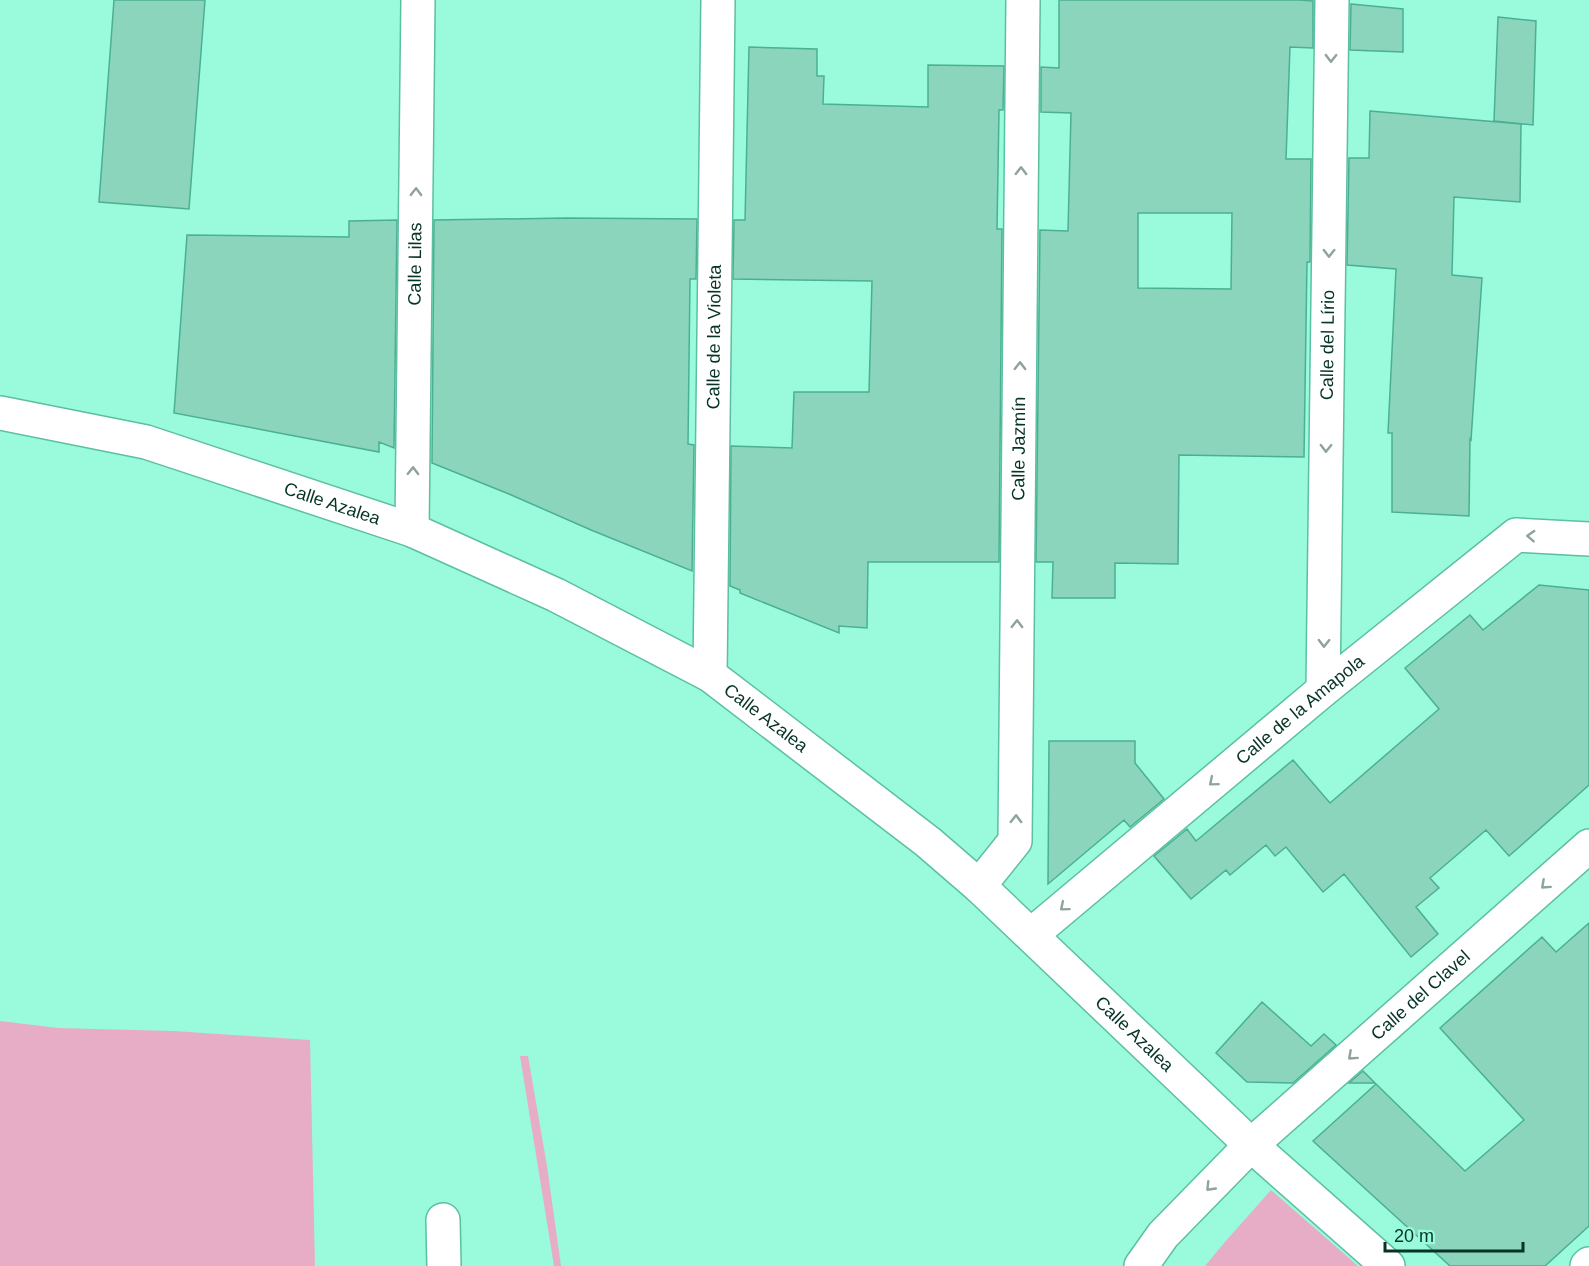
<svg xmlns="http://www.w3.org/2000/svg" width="1589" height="1266" font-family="Helvetica,sans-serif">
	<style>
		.green { fill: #e7adc6 }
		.building { fill: #8ad5bc; stroke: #4bb093; stroke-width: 1.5; fill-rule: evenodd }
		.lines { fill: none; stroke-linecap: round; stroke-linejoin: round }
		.street-casing { stroke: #5cbfa2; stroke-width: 36 }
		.street { stroke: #fff; stroke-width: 33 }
		.oneway { stroke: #8fa39e }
		.labels { text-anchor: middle; stroke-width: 6; stroke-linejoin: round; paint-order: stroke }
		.street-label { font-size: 18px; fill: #063328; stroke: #99fbdc }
	</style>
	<rect width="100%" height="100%" fill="#99fbdc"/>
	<!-- green -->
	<path class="green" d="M0,1021L58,1028L174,1031L310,1040L315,1266H0Z
		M520,1056H528L547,1166L561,1266H554Z
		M1271,1190L1358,1266H1205L1224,1243Z"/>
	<!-- building -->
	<path class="building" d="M114,0H205L189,209L99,202Z
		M1059,0H1300L1313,1V48L1290,47L1286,159H1311L1310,262H1307L1304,457L1179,455L1178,564L1115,563V598H1052L1053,562H1036L1040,230L1068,231L1071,113L1041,112V67L1059,68ZM1138,213H1232L1231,289L1138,288Z
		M1351,4L1403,9V52L1350,50Z
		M1498,17L1536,21L1533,125L1494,121Z
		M749,47L817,49V76H824L823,104L928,107V65L1004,66L1003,110H999L997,229H1002L999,562H868L867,628L839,626V633L740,593V590L730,586L731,446L792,448L794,392H869L872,281L733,279L734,220H745Z
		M1370,111L1521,124L1520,202L1454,197L1452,275L1482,278L1471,440L1470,439L1469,516L1392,512V433H1388L1396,269L1347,265L1349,158H1369Z
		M567,218L697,219L696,279H690L688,444L694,445L692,571L591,530L509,494L432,463L434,220Z
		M397,220L394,448L379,442V452L174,413L187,235L349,237V221Z
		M1539,585L1589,590V785L1509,856L1486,830L1430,878L1439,888L1416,907L1438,934L1411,957L1344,874L1323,892L1286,847L1275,856L1266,845L1230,875L1226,870L1191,899L1154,856L1187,829L1196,841L1293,760L1330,803L1439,709L1405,668L1470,615L1483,630Z
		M1049,741H1135V763L1164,799L1130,827L1124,820L1048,884Z
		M1589,923V1226L1545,1266H1450L1313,1141L1376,1084L1465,1171L1524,1120L1440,1028L1542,937L1556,952Z
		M1262,1002L1311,1046L1324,1034L1336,1045L1293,1083L1247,1082L1216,1053Z
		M1363,1071L1375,1083H1349Z"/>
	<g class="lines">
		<!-- street casing -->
		<g class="street-casing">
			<g id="street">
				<path id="s1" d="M0,413L146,442L412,530L556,595L710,675L928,842L979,886L1251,1145L1388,1266"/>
				<path id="s2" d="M412,530L418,0"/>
				<path id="s3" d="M710,675L718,0"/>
				<path id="s4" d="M1323,690L1332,0"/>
				<path id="s5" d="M979,886L1015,841L1023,0"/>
				<path id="s6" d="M1031,935L1323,690L1516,535L1589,539"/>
				<path d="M443,1220L444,1266"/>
				<path id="s7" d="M1141,1266L1163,1235L1251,1145L1589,846"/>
				<path d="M1587,1266L1589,1264"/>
			</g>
		</g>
		<!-- street -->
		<use href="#street" class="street"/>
	</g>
	<!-- one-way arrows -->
	<defs><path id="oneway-chevron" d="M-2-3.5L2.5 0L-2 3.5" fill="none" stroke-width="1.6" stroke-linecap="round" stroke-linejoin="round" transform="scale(1.5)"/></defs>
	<g class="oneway">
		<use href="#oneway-chevron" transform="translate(1331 58) rotate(91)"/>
		<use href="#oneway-chevron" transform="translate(1021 171) rotate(-89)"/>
		<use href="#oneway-chevron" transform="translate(416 192) rotate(-89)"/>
		<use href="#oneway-chevron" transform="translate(1329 253) rotate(91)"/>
		<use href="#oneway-chevron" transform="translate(1020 366) rotate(-89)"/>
		<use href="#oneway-chevron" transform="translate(1326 448) rotate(91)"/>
		<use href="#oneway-chevron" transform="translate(413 471) rotate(-89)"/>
		<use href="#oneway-chevron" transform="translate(1531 536) rotate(-177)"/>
		<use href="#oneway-chevron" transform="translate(1017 624) rotate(-89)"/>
		<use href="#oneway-chevron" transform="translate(1324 643) rotate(91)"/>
		<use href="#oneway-chevron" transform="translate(1213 782) rotate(140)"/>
		<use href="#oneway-chevron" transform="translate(1016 819) rotate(-89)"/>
		<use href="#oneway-chevron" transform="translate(1545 885) rotate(138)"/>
		<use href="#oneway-chevron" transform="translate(1064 907) rotate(140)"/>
		<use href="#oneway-chevron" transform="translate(1352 1056) rotate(138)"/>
		<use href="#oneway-chevron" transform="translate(1210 1187) rotate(134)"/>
	</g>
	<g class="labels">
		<!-- street labels -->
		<g class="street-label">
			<text dy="6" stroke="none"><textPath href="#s2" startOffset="266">Calle Lilas</textPath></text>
			<text dy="6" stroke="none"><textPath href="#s3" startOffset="338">Calle de la Violeta</textPath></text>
			<text dy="6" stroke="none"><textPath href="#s4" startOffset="345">Calle del Lírio</textPath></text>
			<text dy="6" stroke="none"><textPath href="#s5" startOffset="450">Calle Jazmín</textPath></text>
			<text dy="6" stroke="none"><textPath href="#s1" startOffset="345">Calle Azalea</textPath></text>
			<text dy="6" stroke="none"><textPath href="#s6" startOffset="351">Calle de la Amapola</textPath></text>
			<text dy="6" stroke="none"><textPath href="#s1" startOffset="831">Calle Azalea</textPath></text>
			<text dy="6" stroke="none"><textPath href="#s7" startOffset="390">Calle del Clavel</textPath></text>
			<text dy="6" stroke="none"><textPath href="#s1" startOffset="1317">Calle Azalea</textPath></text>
		</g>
	</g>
	<!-- scale -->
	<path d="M1385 1242v9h138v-9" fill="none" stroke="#063328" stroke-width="3"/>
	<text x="1394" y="1242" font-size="18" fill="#063328" stroke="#99fbdc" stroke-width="4.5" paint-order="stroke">20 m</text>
</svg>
